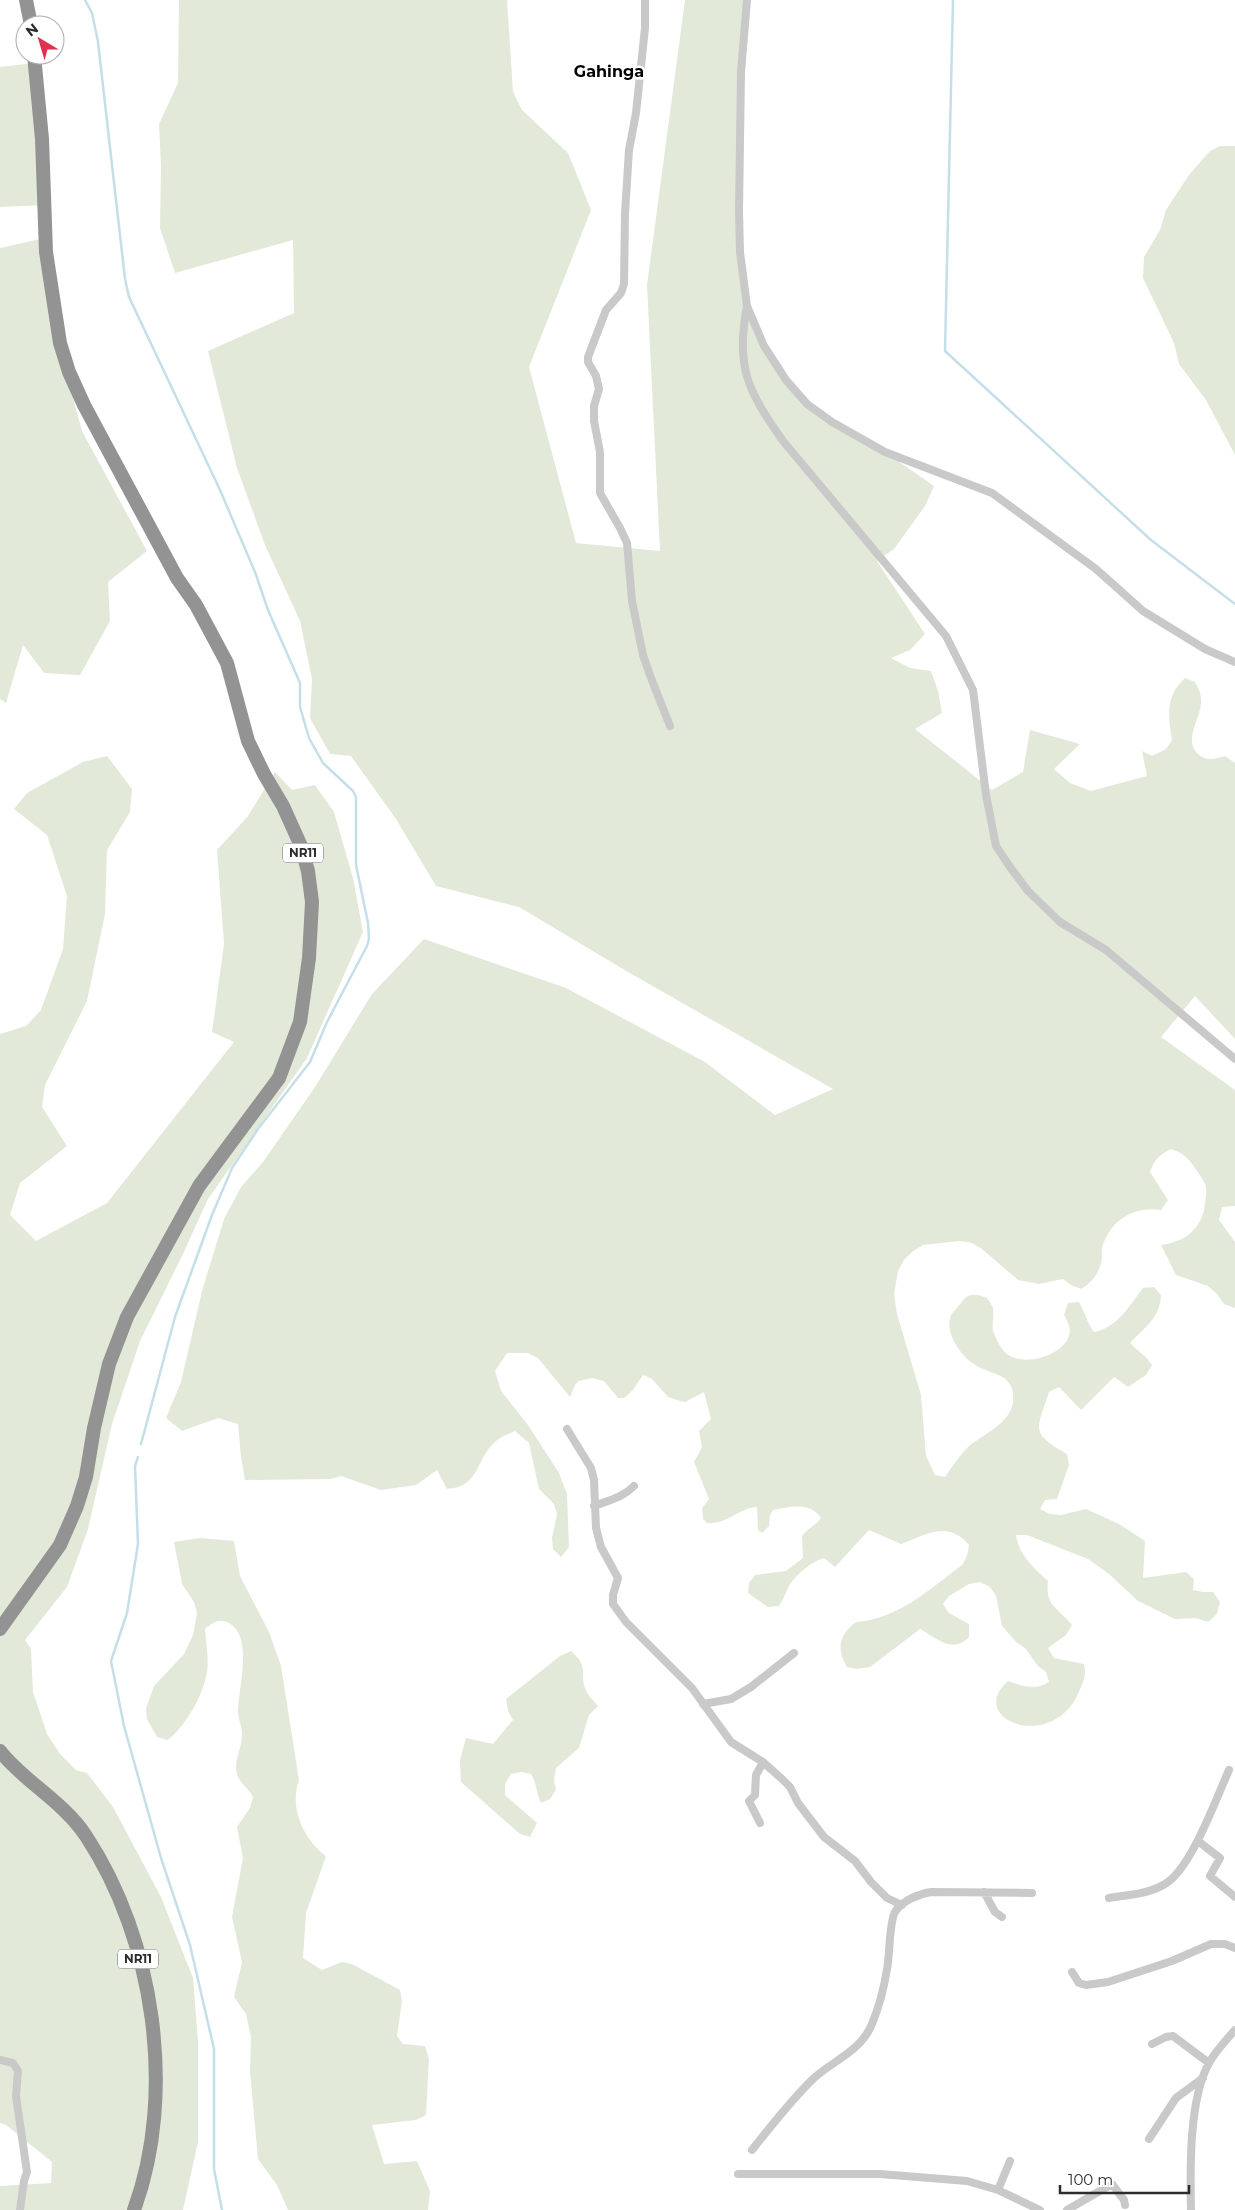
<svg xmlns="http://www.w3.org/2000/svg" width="1235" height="2210" font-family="Montserrat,sans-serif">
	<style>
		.green { fill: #e3e9d9 }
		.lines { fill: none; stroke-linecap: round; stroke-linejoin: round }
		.stream { stroke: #c5dfe9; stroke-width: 2.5 }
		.street { stroke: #c9c9c9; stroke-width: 8 }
		.highway { stroke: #939393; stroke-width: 14 }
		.labels { text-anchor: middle; stroke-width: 5; stroke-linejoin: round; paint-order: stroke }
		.shield { fill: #fff; stroke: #6b6b6b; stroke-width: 1 }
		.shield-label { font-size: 12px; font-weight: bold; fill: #2c2c2c }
		.quarter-label { font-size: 16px; font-weight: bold; fill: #000; stroke: #fff }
	</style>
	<rect width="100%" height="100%" fill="#fff"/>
	<!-- green -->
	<path class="green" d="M179,0H507L513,92L522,110L568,153L591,210L529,367L576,543L660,551L647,285L685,0H747L739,211L747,306L764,346L807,404L885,452L934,486L925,506L894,549L877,561L925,634L910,650L891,658L910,668L931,671L938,691L942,713L915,729L992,790L1023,772L1030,730L1080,744L1054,769L1070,783L1091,791L1147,776L1142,751L1152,756L1166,749L1172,740C1168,716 1165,696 1185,678L1195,682C1199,689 1202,696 1201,704C1199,722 1183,740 1199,755C1207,762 1217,758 1225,756L1235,763V1039L1195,996L1161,1037L1235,1090V1206L1222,1207L1219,1220L1235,1242V1308L1224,1304L1217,1294L1208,1286L1176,1275L1161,1245C1185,1242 1202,1229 1205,1204C1205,1199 1207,1193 1206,1188C1206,1183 1200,1176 1197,1171C1190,1160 1184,1153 1171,1149C1159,1155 1154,1160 1150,1172L1168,1200L1161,1210C1134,1206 1110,1220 1102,1248C1101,1253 1103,1258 1101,1263C1098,1275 1091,1283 1081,1289L1071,1285L1063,1279L1039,1284L1018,1280L982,1249L972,1243L960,1241L923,1245L912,1252L904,1260L898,1271L894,1294L897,1314L921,1395L926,1456L935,1475L945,1477C952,1467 959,1456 968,1447C983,1434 1010,1424 1013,1402C1016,1372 991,1376 974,1364C960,1355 944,1332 951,1315C954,1310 960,1305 963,1300C970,1292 979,1295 987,1298C989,1301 992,1305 993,1308C994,1315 992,1324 993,1331C995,1337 1002,1351 1007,1354C1024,1367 1062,1356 1069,1336C1072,1329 1067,1321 1064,1315L1068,1303L1079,1302C1085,1312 1087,1323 1094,1332C1118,1327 1129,1306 1143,1288L1154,1287L1161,1295C1160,1318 1145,1327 1130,1343C1137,1351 1146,1355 1152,1365L1146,1375L1128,1387L1114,1377L1081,1410L1059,1387L1049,1392C1037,1429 1029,1433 1067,1454L1069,1465L1057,1499L1045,1500L1040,1509L1050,1514L1061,1515L1086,1509L1119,1524L1145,1541L1143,1578L1186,1572L1194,1579L1193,1590L1203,1592H1213L1220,1602L1217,1614L1208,1622L1196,1618L1175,1619L1138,1601L1109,1574L1088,1559L1027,1535H1016C1019,1555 1033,1567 1048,1581C1045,1607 1058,1607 1072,1625L1066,1635L1048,1648L1054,1658L1084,1664C1087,1676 1083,1683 1078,1694C1051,1753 965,1719 1008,1681C1023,1686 1035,1691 1049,1682L1046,1672L1038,1666L1025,1648L1016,1642L1002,1626L996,1596L990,1587L980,1582L969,1584L949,1596L943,1604L949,1613L969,1624V1637C952,1654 938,1639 920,1629L870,1667L857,1669L847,1667C836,1648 839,1635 856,1622C898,1619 930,1589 962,1565L967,1556L969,1545C948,1520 928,1534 901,1544L869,1530L835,1567L824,1558C811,1562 798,1573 790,1584C786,1591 784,1599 779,1606L768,1607L748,1593L749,1583L755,1575L786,1571L803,1558L802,1536C808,1528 815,1526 821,1518C810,1501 790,1507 773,1510L770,1515L769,1526L762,1533L758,1530L757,1507C738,1508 727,1525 707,1523L703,1519L702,1508L709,1499L694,1462L702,1447L699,1431L711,1419L704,1392L685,1402L680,1401L668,1397L652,1379L643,1375L633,1390L624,1398H618L604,1381L592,1378L579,1381L575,1385L570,1397L538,1358L528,1353H507L495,1371L501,1391L528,1425L559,1473L567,1494L569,1547L561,1557L553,1549L552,1538L557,1514L554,1504L539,1489L529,1443L515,1431C509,1434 500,1437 495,1442C475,1460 480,1487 447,1489L437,1470L416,1485L381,1490L341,1476L331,1479L245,1480L241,1457L238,1424L218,1418L182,1431L166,1418L181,1382L202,1291L224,1219L241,1187L263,1162L315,1087L372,994L424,939L566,988L705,1062L775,1115L833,1089L628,972L519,907L436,886L396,819L351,756L330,754L310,718L312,679L300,621L265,545L237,468L208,351L294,313L293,240L175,273L160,228L161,166L159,124L178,83Z
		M35,63L44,205L0,207V67Z
		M1220,146H1235V455L1206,400L1179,364L1174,343L1143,278L1144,257L1160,230L1166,210L1189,175L1210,151Z
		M45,238L58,343L82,431L147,551L108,582L110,621L80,675L44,673L23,645L6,703L0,699V248Z
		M107,756L132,789L130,812L107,850L105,914L87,1001L45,1085L42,1107L67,1146L20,1183L10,1215L36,1241L107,1203L234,1042L212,1032L224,944L217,850L248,816L275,772L292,790L315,785L334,812L353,878L363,932L307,1058L208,1199L182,1256L140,1341L112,1424L88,1529L67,1587L25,1640L31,1649L33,1692L47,1734L60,1754L76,1770L87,1773L113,1807L161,1897L193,1978L198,2042V2142L183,2210H0V2186L51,2183L52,2162L6,2125L0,2123V1034L26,1026L41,1010L63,949L67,896L47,835L14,809L27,793L83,762Z
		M200,1538L234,1541L240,1576L269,1632L281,1666L299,1780C289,1807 303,1839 326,1856L306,1913L303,1958L322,1970L342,1962L352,1964L400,1990L402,2001L397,2036L403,2044L425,2046L429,2059L426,2115L416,2120L372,2125L384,2164L417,2161L430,2191L428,2210H288L277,2185L258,2159L250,2071L251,2037L246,2014L234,1997L242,1962L232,1917L243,1858L237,1827L250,1808L253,1797C248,1787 236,1781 236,1768C236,1757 242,1746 242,1734C242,1726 238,1719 238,1711C238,1689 254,1637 229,1623C220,1618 213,1622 205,1629C206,1643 209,1659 207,1672C203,1696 186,1725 168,1740L157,1737L147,1719L146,1709L154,1686L184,1654L193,1635L197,1613L194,1602L182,1584L174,1542Z
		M571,1651C591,1669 578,1674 586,1690C588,1696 594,1701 598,1706L589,1715L579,1748L556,1768L554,1780L556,1790L550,1799L541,1803C536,1793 537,1783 531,1774L521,1772L511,1774L505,1784V1795L537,1823L530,1837L520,1834L461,1782L460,1760L466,1738L493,1744L513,1720L508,1711L506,1699L560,1656Z"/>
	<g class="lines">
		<!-- stream -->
		<path class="stream" d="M85,0L92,13L98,42L125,279L129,297L220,490L255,572L268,610L300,683V707L309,738L323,763L353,791L356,797V865L368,923L369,939L367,946L327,1022L310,1062L258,1129L232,1168L212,1215L175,1317L141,1444
			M953,0L945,351L1151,540L1235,604
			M138,1457L135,1466L138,1544L127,1613L111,1661L124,1726L161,1858L190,1945L214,2049V2169L222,2210"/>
		<!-- street -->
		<path class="street" d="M645,0V28L636,113L629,150L625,213L624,284L621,293L606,310L588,357V362L596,376L599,389L594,406V421L600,452V493L620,528L627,543L632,601L643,655L651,678L670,726
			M747,0L741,72L739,211L740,252L747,306L764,346L786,380L807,404L832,422L885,452L992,493L1096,569L1143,611L1205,649L1235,662
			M747,306C735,367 748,391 783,441L946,636L973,690L986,795L996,846L1010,867L1028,891L1060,922L1106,950L1235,1059
			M567,1429L591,1468L594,1480L596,1528L601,1547L618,1578L613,1595V1604L626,1622L692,1688L731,1742L763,1762L782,1779L790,1787L798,1803L824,1837L855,1861L871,1882L887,1898L902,1905
			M594,1506C609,1500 622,1498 634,1486
			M703,1704L731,1699L751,1687L794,1653
			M760,1823L749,1801L755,1795L756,1775L763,1762
			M1198,1841L1220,1858L1210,1876L1235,1897
			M984,1892L995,1912L1002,1917
			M1109,1898C1127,1895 1149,1894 1165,1884C1191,1869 1216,1799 1229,1770
			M1072,1972L1079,1983L1086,1985L1108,1982L1172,1961L1211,1944H1225L1235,1948
			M1152,2044L1166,2037L1173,2036L1209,2063
			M0,2060L13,2063L18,2071L16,2096L27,2172L24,2181L20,2210
			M1149,2139L1176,2098L1203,2078
			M752,2150C772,2125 791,2100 814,2078C834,2060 861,2051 872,2024C879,2007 884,1988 887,1969C890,1956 889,1922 895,1912C902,1901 918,1894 931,1892L1032,1893
			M738,2174H880L967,2181L998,2190L1040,2210
			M998,2190L1010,2161
			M1067,2210L1112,2184L1124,2200L1125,2205
			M1191,2210C1190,2169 1189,2099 1209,2063C1215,2052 1226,2040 1235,2030"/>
		<!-- highway -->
		<path class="highway" d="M26,0L31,25
			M0,1629L60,1545L77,1506L86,1477L94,1428L109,1364L127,1317L199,1186L279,1078L300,1022L309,958L312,902L308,871L301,846L283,806L264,774L248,741L227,663L196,605L177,578L84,405L69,372L60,343L46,252L42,139L34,55
			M0,1751C23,1781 63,1801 86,1836C154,1939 177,2093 134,2210"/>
	</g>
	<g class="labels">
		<!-- shield labels -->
		<g class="shield">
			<rect x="283" y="843.5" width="40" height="19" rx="4"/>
			<rect x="118" y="1949.5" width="40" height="19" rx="4"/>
		</g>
		<g class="shield-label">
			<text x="303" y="857">NR11</text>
			<text x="138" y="1963">NR11</text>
		</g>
		<!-- quarter labels -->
		<g class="quarter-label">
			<text x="609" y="77">Gahinga</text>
		</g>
	</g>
	<!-- north arrow -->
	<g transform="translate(40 40) rotate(322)"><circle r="24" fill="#ffffff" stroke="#ababab"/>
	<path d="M0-4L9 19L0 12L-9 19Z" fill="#df3251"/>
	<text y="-8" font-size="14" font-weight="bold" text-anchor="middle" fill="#2c2c2c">N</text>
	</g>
	<!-- scale -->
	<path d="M1060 2185v8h129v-8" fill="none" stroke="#2c2c2c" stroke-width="2.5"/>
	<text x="1068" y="2185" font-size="15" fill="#2c2c2c" stroke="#ffffff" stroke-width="4" paint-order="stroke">100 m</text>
</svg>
